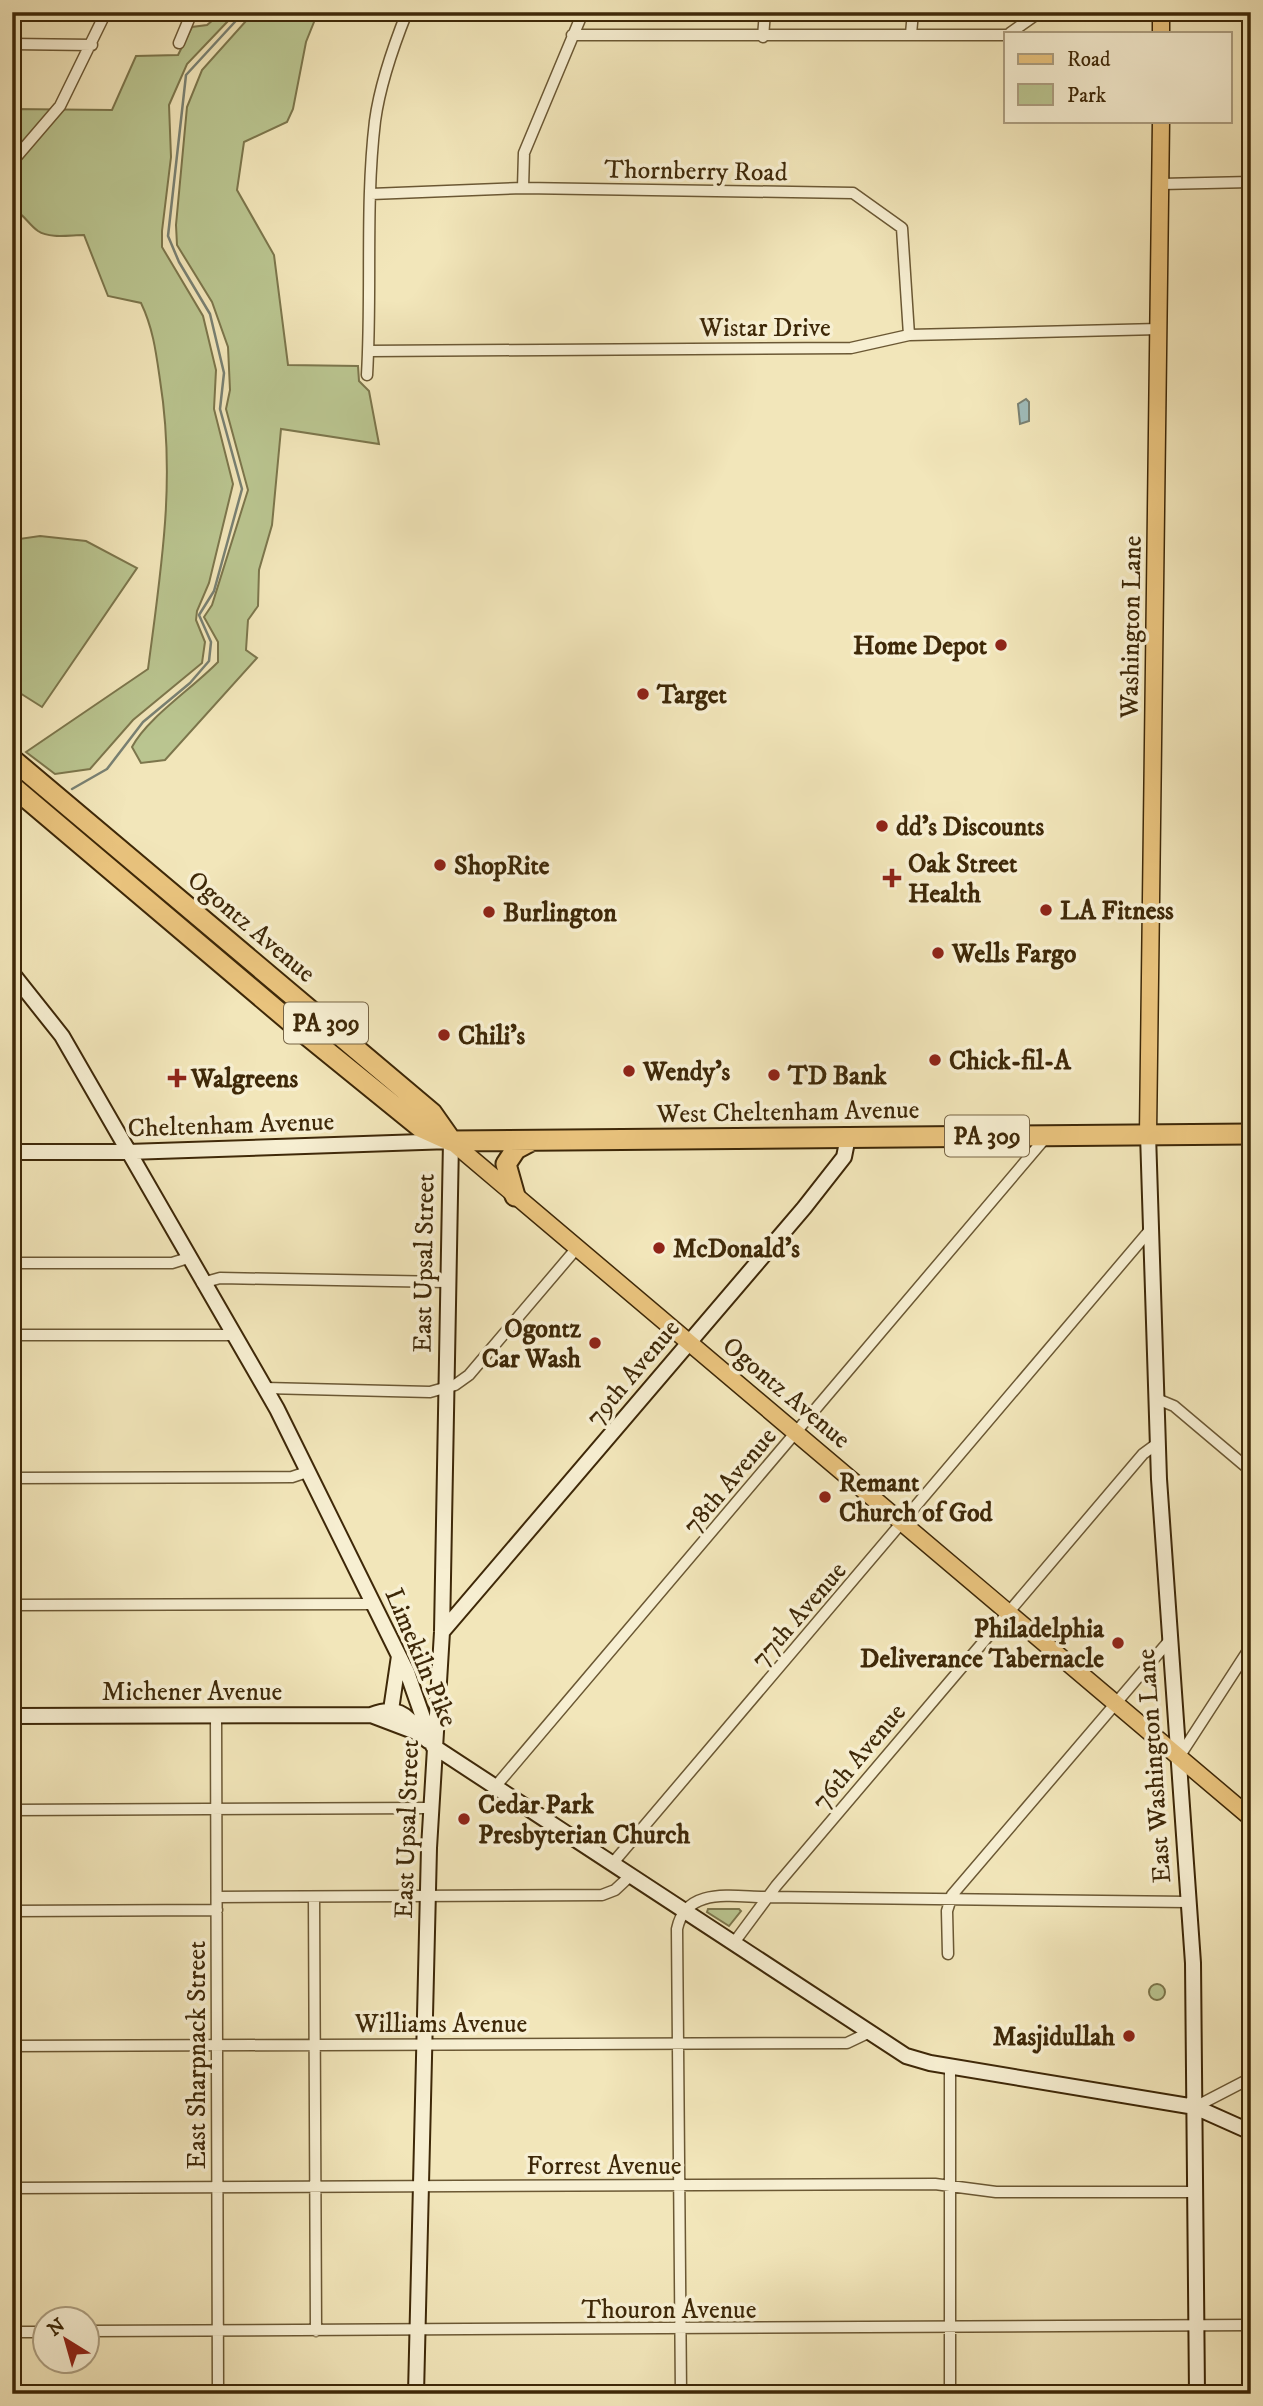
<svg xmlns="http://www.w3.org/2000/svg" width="1263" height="2406" font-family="'IM FELL DW Pica',serif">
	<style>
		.green { fill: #bac590; stroke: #7c764c; stroke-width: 2 }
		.water { fill: #a0bdbb; stroke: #798173; stroke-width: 2 }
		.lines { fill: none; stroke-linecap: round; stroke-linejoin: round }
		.stream { stroke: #798173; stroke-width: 2.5 }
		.street-casing { stroke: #6b5834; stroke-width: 13 }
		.secondary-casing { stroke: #3e2808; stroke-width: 18 }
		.primary-casing { stroke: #3e2808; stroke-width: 19 }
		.highway-casing { stroke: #3e2808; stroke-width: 23 }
		.street { stroke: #f7efd2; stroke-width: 10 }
		.secondary { stroke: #f7efd2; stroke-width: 14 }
		.primary { stroke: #e9c37d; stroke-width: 16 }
		.highway { stroke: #e9c37d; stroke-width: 19 }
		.poi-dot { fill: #8f2418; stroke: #f7efd2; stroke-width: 2.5 }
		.labels { text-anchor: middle; stroke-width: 7; stroke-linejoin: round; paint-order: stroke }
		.shield { fill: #f7efd2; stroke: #766445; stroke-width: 2 }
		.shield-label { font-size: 24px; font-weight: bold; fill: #3e2808 }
		.street-label { font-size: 26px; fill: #3e2808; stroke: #f7efd2 }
		.poi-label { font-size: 26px; font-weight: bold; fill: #3e2808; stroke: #f7efd2; text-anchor: start }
	</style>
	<rect width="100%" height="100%" fill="#f2e6ba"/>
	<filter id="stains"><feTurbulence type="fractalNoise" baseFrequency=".00286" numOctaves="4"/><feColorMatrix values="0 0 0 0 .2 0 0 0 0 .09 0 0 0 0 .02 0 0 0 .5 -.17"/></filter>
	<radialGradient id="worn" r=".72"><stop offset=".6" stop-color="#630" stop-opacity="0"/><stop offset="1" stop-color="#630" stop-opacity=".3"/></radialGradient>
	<!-- green -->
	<path class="green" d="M254,12H318L306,42L293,109L287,122L244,142L237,190L274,255L288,365L358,366L359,381L369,391L379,444L281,429L272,525L259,570L258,606L248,620L246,650L257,658L165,760L141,763L132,747C147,718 193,688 218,662V642L204,617L212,605L248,490L226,409L230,390L228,347L212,302L177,245L176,225L187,107L202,70Z
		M213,20L228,21L187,64L169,105L171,157L162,231V247L203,316L216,370L214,409L233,484L209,583L197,611L196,620L205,642L202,663L133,720L90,769L55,774L26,752L148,669C161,569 176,481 160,380C156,352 153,328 141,303L108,296L84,235C70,235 50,239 38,231C28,224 25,215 12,208V109L112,110L136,56L178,55L192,27L207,25Z
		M40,536L86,541L137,568L42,707L12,688V540Z
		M708,1909H739L741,1911L729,1926L707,1912Z
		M1149 1992a8 8 0 1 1 16 0a8 8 0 1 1-16 0Z"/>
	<!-- water -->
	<path class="water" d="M1026,399L1029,402V421L1020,424L1018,404Z"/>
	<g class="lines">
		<!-- stream -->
		<path class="stream" d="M72,789L107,769L143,722L190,683L209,661L211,642L199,615L214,591L242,489L220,409L224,373L210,314L179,262L168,236L186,75L244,12"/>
		<!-- street casing -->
		<g class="street-casing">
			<path id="street" d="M1010,33L1040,12
				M911,34L913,12
				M572,35H1006
				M763,37L765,12
				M179,43L192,12
				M12,44L92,45
				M12,162L60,106L106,12
				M1161,184L1251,182
				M523,188L524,153L583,12
				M371,194L523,188L853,193L902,228L909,335
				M369,351L851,348L909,335L1159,329
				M367,375C372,290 365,205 375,121C380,84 393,47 407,12
				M12,1263H172L188,1258
				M202,1283L220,1278L447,1282
				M12,1335H233
				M265,1388L430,1392L455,1385L469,1375L576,1249
				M1157,1399L1174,1406L1251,1471
				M12,1478L292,1477L307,1472
				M12,1605L373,1604
				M216,1715L218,2394
				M1179,1757L1251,1646
				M495,1787L1047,1136
				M12,1810L431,1808
				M612,1864L1150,1230
				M217,1897L602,1895L615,1890L630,1876
				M314,1897L316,2331
				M12,1911L217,1910
				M733,1944L776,1886L1143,1454L1158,1443
				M948,1954L947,1911L952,1895L1169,1641
				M12,2046L847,2043L868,2033
				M950,2067V2394
				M1195,2107L1251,2078
				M12,2188L935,2184L996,2192H1195
				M88,2331L1251,2325
				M12,2332H46
				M681,2394L677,1929C686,1886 733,1897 767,1897L1188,1902"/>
		</g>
		<!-- secondary casing -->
		<g class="secondary-casing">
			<path id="secondary" d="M12,973L62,1036L277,1409L407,1672L433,1746L906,2056L930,2063L1195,2107L1251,2132
				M1148,1134L1159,1479L1193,1963L1197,2394
				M12,1152H128L451,1141L442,1632L429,1848L416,2394
				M442,1632L804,1208L844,1157L848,1137
				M391,1710L399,1656
				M371,1715L421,1734
				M12,1716L371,1715C404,1703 408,1720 428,1741"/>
		</g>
		<!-- primary casing -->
		<g class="primary-casing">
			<path id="primary" d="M1161,12V33
				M1148,1134L1161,121
				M451,1141L1251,1818"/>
		</g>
		<!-- highway casing -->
		<g class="highway-casing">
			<path id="highway" d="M12,759L432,1113L451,1140
				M12,786L293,1024L420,1127L451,1141L1251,1134
				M515,1196L506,1164L516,1149L531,1141"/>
		</g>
		<!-- street -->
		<use href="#street" class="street"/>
		<!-- secondary -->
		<use href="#secondary" class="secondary"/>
		<!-- primary -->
		<use href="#primary" class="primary"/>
		<!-- highway -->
		<use href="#highway" class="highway"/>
	</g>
	<!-- markers -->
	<g class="poi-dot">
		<circle cx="1001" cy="645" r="7"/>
		<circle cx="643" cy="694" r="7"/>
		<circle cx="882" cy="826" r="7"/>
		<circle cx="440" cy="865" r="7"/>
		<path d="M888.5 867.5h7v7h7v7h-7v7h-7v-7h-7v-7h7z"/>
		<circle cx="1046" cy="910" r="7"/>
		<circle cx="489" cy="912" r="7"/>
		<circle cx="938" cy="953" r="7"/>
		<circle cx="444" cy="1035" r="7"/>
		<circle cx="935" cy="1060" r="7"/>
		<circle cx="629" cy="1071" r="7"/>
		<circle cx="774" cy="1075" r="7"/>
		<path d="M173.5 1067.5h7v7h7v7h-7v7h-7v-7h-7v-7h7z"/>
		<circle cx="659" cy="1248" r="7"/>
		<circle cx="595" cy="1343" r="7"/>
		<circle cx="825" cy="1497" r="7"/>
		<circle cx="1118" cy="1643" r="7"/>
		<circle cx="464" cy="1819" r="7"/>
		<circle cx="1129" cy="2036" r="7"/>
	</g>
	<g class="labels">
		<!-- shield labels -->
		<g class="shield">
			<rect x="284" y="1002.5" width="84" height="41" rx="5"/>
			<rect x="945" y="1115.5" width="84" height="41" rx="5"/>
		</g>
		<g class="shield-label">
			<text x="326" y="1031">PA 309</text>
			<text x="987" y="1144">PA 309</text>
		</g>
		<!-- street labels -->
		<g class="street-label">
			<text transform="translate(696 170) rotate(1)" y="9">Thornberry Road</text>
			<text x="765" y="336">Wistar Drive</text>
			<text transform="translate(1130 627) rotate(-89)" y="9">Washington Lane</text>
			<text transform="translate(252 926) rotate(40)" y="9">Ogontz Avenue</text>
			<text transform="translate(788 1111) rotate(-1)" y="9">West Cheltenham Avenue</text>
			<text transform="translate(231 1124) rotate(-2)" y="9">Cheltenham Avenue</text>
			<text transform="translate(423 1263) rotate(-89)" y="9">East Upsal Street</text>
			<text transform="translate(632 1372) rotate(-50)" y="9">79th Avenue</text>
			<text transform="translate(787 1392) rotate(40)" y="9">Ogontz Avenue</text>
			<text transform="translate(729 1480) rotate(-50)" y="9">78th Avenue</text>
			<text transform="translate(798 1614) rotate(-49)" y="9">77th Avenue</text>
			<text transform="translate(422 1657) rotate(67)" y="9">Limekiln Pike</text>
			<text x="192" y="1700">Michener Avenue</text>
			<text transform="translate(858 1756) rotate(-50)" y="9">76th Avenue</text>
			<text transform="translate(1153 1766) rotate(-94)" y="9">East Washington Lane</text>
			<text transform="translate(406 1829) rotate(-88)" y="9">East Upsal Street</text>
			<text x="441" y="2032">Williams Avenue</text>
			<text transform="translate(196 2055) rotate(-90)" y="9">East Sharpnack Street</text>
			<text x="604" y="2174">Forrest Avenue</text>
			<text x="669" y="2318">Thouron Avenue</text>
		</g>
		<!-- poi labels -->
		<g class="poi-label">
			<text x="987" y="654" text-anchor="end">Home Depot</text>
			<text x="657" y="703">Target</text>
			<text x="896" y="835">dd's Discounts</text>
			<text x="908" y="872">Oak Street<tspan x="908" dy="30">Health</tspan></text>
			<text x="454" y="874">ShopRite</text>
			<text x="1060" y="919">LA Fitness</text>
			<text x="503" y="921">Burlington</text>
			<text x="952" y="962">Wells Fargo</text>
			<text x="458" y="1044">Chili's</text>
			<text x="949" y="1069">Chick-fil-A</text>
			<text x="643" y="1080">Wendy's</text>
			<text x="788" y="1084">TD Bank</text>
			<text x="191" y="1087">Walgreens</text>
			<text x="673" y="1257">McDonald's</text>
			<text x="581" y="1337" text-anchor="end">Ogontz<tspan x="581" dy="30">Car Wash</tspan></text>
			<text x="839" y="1491">Remant<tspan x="839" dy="30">Church of God</tspan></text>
			<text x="1104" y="1637" text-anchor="end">Philadelphia<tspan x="1104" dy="30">Deliverance Tabernacle</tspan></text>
			<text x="478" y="1813">Cedar Park<tspan x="478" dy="30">Presbyterian Church</tspan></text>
			<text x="1115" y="2045" text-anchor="end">Masjidullah</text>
		</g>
	</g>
	<!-- margin -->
	<rect width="1263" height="2406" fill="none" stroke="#f2e6ba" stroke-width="42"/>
	<rect x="14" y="14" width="1235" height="2378" fill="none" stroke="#3e2808" stroke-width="3.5"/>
	<rect x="21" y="21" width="1221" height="2364" fill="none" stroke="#3e2808" stroke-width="2"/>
	<!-- legend -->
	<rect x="1004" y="32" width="228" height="91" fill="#f7efd2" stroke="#ad9f81" stroke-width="2"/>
	<rect x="1018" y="54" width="35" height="10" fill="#e9c37d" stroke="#ad9f81" stroke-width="2"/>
	<text x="1067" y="66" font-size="21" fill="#3e2808">Road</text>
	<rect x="1018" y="84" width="35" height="21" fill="#bac590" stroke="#ad9f81" stroke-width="2"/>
	<text x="1067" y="102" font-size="21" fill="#3e2808">Park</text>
	<!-- north arrow -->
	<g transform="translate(66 2340) rotate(323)"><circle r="33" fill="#f7efd2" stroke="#ad9f81" stroke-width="2"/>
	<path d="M0-5L12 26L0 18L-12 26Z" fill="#8f2418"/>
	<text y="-10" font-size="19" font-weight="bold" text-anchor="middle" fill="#3e2808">N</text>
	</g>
	<rect width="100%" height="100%" filter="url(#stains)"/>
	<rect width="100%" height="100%" fill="url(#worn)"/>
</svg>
